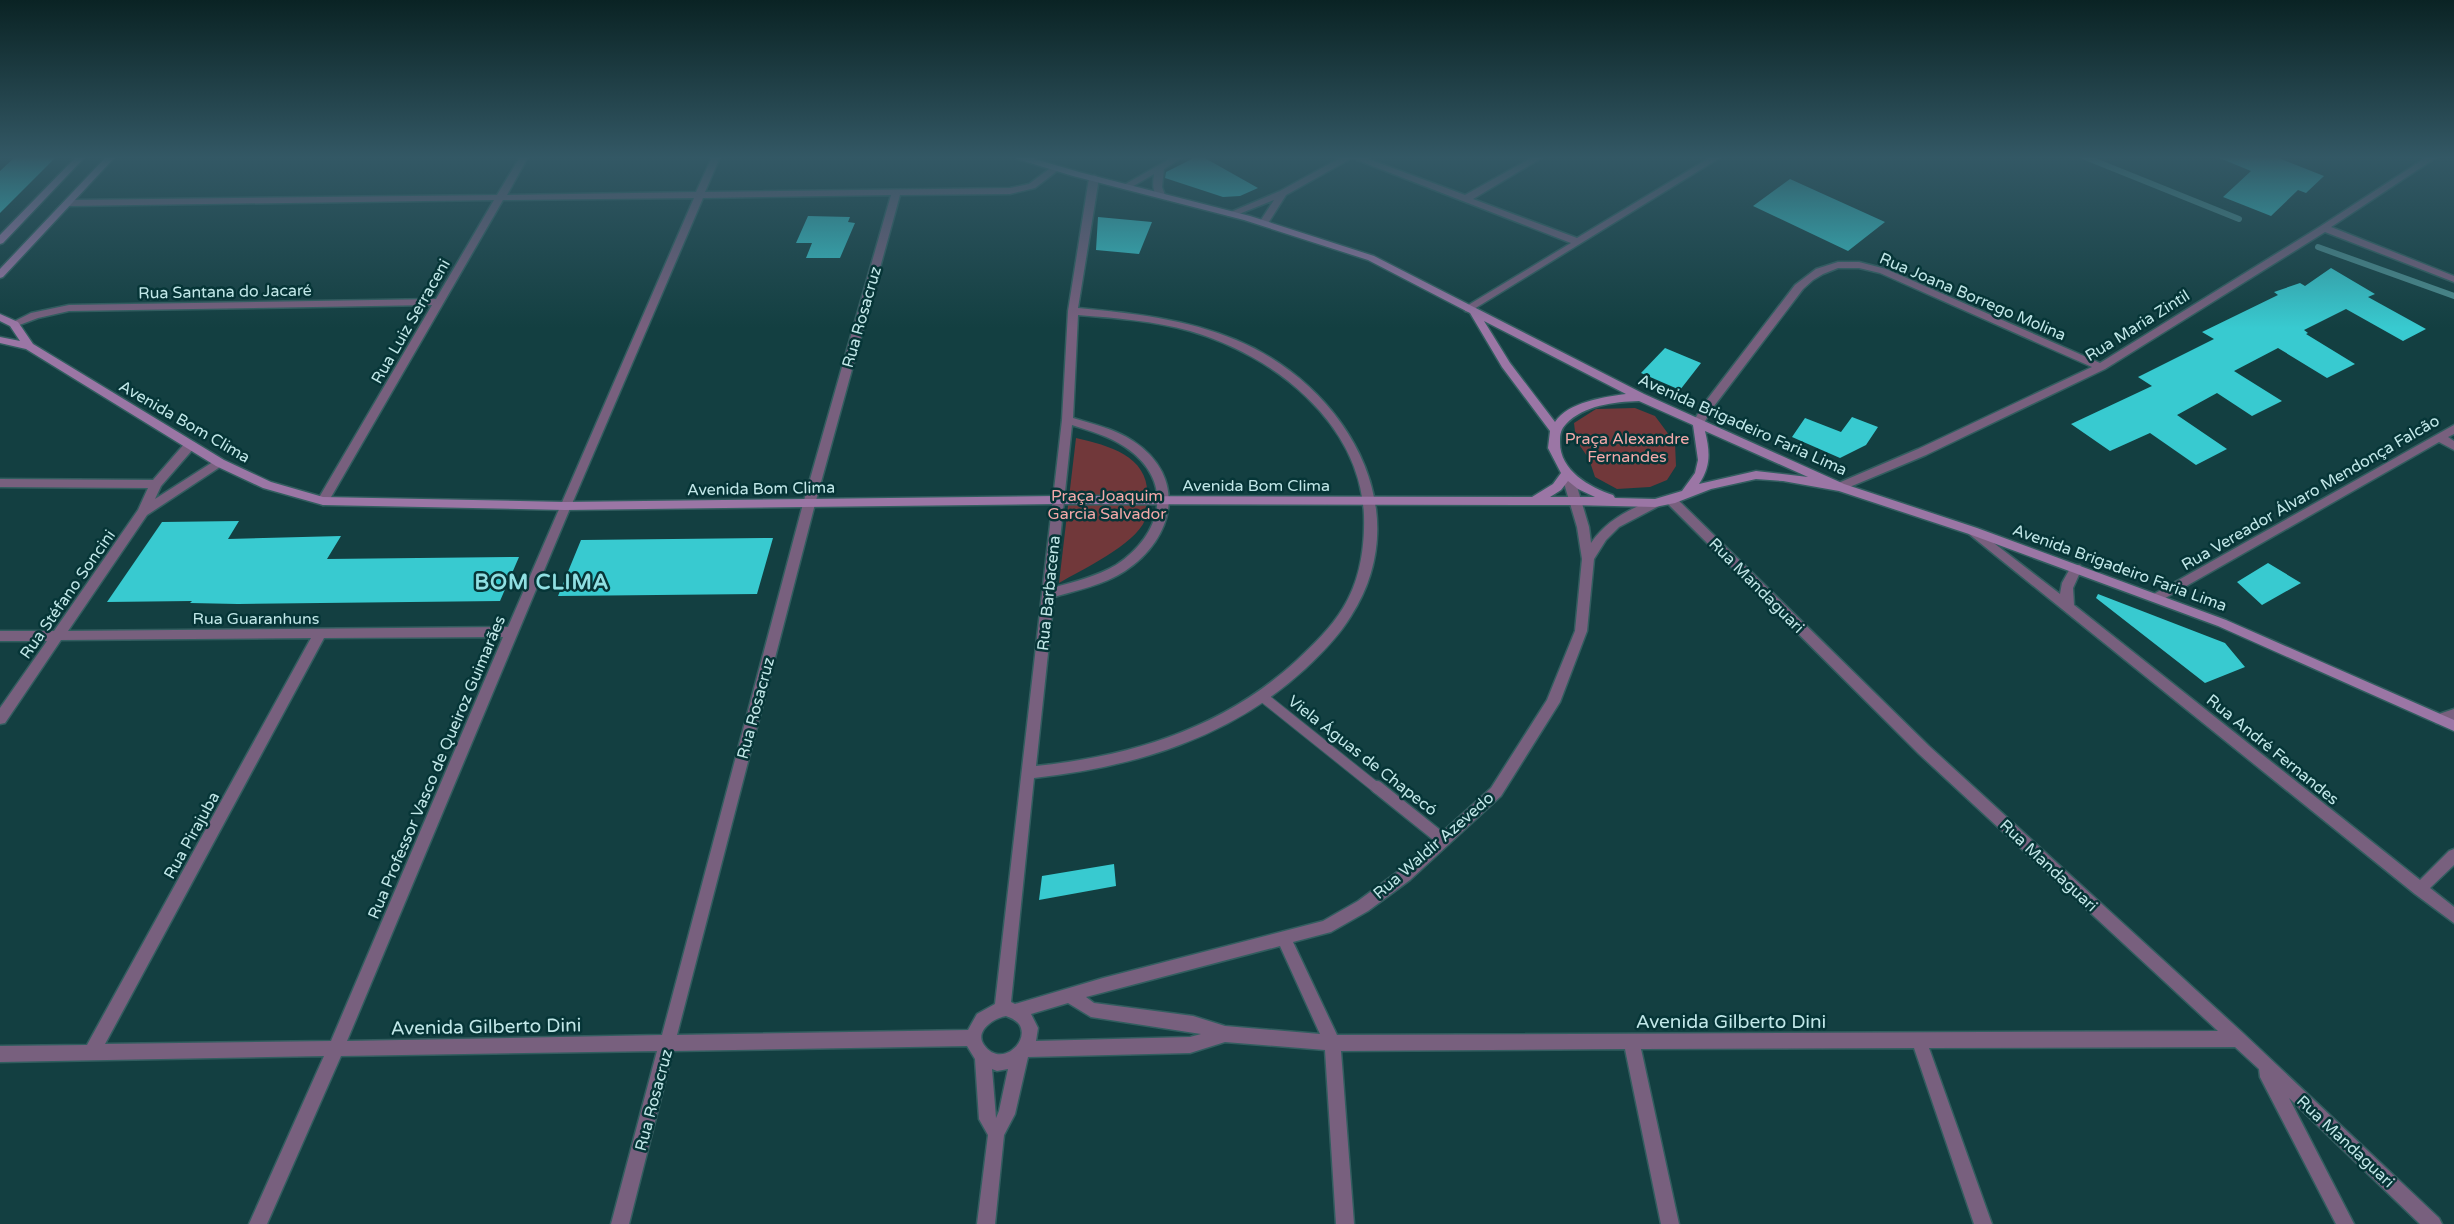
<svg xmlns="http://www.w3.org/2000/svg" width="2454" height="1224" font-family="'Varela Round',sans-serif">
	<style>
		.green { fill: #71383a }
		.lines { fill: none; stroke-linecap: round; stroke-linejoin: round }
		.stream { stroke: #4b8c8e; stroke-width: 6 }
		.building { fill: #38cad0 }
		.lane-far1-casing { stroke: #325d5f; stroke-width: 12 }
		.lane-casing { stroke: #325d5f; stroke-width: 15 }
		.street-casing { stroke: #325d5f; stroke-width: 3 }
		.secondary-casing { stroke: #325d5f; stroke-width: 3 }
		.lane-far1 { stroke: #78607e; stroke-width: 10 }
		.lane { stroke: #78607e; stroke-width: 12 }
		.street { fill: #78607e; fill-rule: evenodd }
		.secondary { fill: #9b76a5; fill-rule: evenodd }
		.labels { text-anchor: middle; stroke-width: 5; stroke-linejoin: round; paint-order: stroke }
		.street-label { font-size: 16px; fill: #c1e7e8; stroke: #063537 }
		.park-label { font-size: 16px; fill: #f4a9a9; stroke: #063537 }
		.near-street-label { font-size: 19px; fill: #c1e7e8; stroke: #063537 }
		.district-label { font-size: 21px; font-weight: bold; letter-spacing: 1px; fill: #90e0e3; stroke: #063537 }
	</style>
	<rect width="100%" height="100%" fill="#133f41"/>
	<!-- green -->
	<path class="green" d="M1635,408L1655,416L1675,443L1676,466L1667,480L1650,487L1617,489L1595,477L1589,459L1576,440L1574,423L1596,409Z
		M1076,438C1111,446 1152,457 1147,501C1146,507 1147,515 1145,520C1135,545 1081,570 1059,583Z"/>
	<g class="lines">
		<!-- stream -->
		<path class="stream" d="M2085,157L2239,219
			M2318,247L2454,296"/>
	</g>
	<!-- building -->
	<path class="building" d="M15,157H56L0,213V171Z
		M1196,157H1203L1258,188L1240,196L1223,197L1165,178L1166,172Z
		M2217,157H2276L2324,176L2306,193L2298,190L2271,216L2223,197L2251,171Z
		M1790,179L1885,222L1848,251L1753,206Z
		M808,216L850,217L848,222L855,223L840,258H806L812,243H796Z
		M1098,217L1152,222L1139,254L1096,250Z
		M2331,268L2375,294L2368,297L2426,329L2403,341L2346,309L2304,330L2308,333L2306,334L2355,364L2327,378L2278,348L2234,371L2282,401L2252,416L2217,393L2177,415L2227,449L2196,465L2150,433L2110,451L2071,424L2152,386L2138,377L2214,339L2202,332L2278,295L2274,292L2300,283L2305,286Z
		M1665,348L1701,363L1680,390L1641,373Z
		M1852,417L1878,427L1866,445L1840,458L1792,437L1805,418L1841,432Z
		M239,521L228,539L341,536L327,559L519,557L500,601L238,604L190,603L192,601L107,602L162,522Z
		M773,538L757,594L558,596L581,540Z
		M2268,563L2301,583L2262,605L2237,582Z
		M2098,594L2225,643L2245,667L2205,683L2096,598Z
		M1114,864L1116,886L1039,900L1042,876Z"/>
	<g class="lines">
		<!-- lane-far1 casing -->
		<g class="lane-far1-casing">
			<path id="lane-far1" d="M1263,697L1378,789"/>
		</g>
		<!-- lane casing -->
		<g class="lane-casing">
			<path id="lane" d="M1377,787L1443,840"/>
		</g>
		<!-- street casing -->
		<g class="street-casing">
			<path id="street" d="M520,157H528L507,195L696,192L712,157H720L705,192L1010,188L1029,184L1053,166L1061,168L1035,188L1010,194L900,195L815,504L677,1035L968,1030L977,1014L995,1004L1062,420L1068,311L1089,178L1094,175L1099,178L1078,308C1132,313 1186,319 1236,340C1343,384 1420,508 1351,616C1339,636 1322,653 1305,669C1230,738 1134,767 1034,778L1011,1002L1015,1004L1103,978L1323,921L1358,901L1400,870L1491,788L1547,700L1575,631L1582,559L1577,527L1561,473L1567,469L1573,473L1589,527L1591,543C1607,520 1627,511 1651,500L1655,499L1661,503L1659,506L1619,527L1606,540L1594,559L1587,631L1560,702L1501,796L1410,880L1368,911L1331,932L1293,942L1337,1035L2218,1031L1919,754L1667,503L1665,500L1667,497H1675L1929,746L2244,1034L2439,1218L2442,1224H2420L2289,1098L2354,1224H2336L2260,1077L2259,1069L2235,1047L1929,1048L1992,1224H1974L1914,1048L1641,1049L1679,1224H1661L1625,1049L1341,1051L1354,1224H1336L1325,1050L1225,1042L1190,1053L1028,1057L1015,1114L1004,1135L995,1224H977L988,1135L979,1119L975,1059L967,1046L673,1051L629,1224H611L657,1051L341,1056L267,1224H249L324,1056L0,1062V1046L87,1045L311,638L61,640L5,723L0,724V708L47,641H0V631H54L138,510L148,488L0,487V479L153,480L186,442H194L196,445L194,448L161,486L155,499L216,460L220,459L226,463L147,515L68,631L508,627L694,198L503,200L327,504L323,505L317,501L432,305L69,311L38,318L14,327L9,324L31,313L69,305L436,299L494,200L69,206L64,203L69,200L497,195ZM891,195L803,504L662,1035L347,1041L571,506L703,198ZM1078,315C1116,318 1154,321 1190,331C1273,355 1360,422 1364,515C1365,546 1360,581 1343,608C1331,628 1313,645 1296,661C1223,728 1132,756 1036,766L1054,597C1077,590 1104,585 1125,571C1175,538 1188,477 1133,441C1115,429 1093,424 1073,418ZM1072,425C1090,431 1109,436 1125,447C1176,481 1162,535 1116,565C1097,576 1075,582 1055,587ZM503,637L331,1041L105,1044L324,638ZM1280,946L1320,1034L1225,1026L1193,1016L1094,1003L1086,997ZM1068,1003L1091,1017L1201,1034L1190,1037L1036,1041L1038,1028L1031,1014ZM1006,1016C1011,1018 1016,1020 1019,1024C1031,1041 1001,1069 984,1045C974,1031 994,1018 1006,1016ZM992,1069L997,1071L1008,1069L999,1111L996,1118Z
				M1173,157H1183L1164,169L1162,187L1165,195L1163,197H1157C1152,189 1153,183 1154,174L1130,188H1124L1122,186Z
				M1342,157H1363L1465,195L1533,157H1543L1473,199L1577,238L1711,157H1721L1469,312L1465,311V307L1571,243L1352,158L1286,195L1267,225H1261L1259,223L1274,200L1234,216H1228L1226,214L1280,191Z
				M2427,157H2437L2331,227L2454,276V282L2325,232L2105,369L1926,455L1840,491L1834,487L1836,484L1918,449L2092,367L1880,273L1859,268H1838L1823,274L1813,280L1803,289L1711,410L1702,427H1694L1692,424L1703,405L1795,285L1816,269L1838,262H1859L1886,269L2100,363L2321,226Z
				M2454,425V434L2448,437L2454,441V450L2439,442L2160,601H2152L2150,598L2152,595Z
				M1973,527L2060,594L2062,583L2072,565H2080L2082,568L2073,588L2074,605L2420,880L2449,851L2454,849V865L2430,888L2454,907V923L2415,894L1969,534L1967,531L1969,528Z
				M2454,709V720L2441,724L2436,723L2434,719L2436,715Z"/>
		</g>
		<!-- secondary casing -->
		<g class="secondary-casing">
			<path id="secondary" d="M76,157H85L3,243L0,244V235Z
				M106,157H115L3,277L0,278V269Z
				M1016,157H1028L1079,172L1250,216L1374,256L1644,394L1844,484L1977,528L2226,620L2454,720V731L2218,626L1969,534L1839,491L1783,481L1756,479L1711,489L1675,503L1655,507L1573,505L1057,504L565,510L323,505L263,488L216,466L26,349L0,343V337L20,341L10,326L0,321V314L18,322L33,344L224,460L271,482L323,497L565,502L1057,496L1532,497L1553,484L1561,473L1548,448L1550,431L1502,367L1470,313L1368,260L1244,220L1073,176L1017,159ZM1484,321L1626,394C1604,397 1568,402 1555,422L1510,363ZM1639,401L1693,425L1698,460L1695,473L1682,491L1655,499L1615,498L1613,495C1589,487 1559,470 1560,441C1560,434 1561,429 1566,424C1584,405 1614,402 1639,401ZM1705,431L1808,477L1756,471L1699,484C1711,466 1710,452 1705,431ZM1568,481L1578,489L1595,497H1550L1561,490Z"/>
		</g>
		<!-- lane-far1 -->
		<use href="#lane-far1" class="lane-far1"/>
		<!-- lane -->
		<use href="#lane" class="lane"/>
		<!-- street -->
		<use href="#street" class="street"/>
		<!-- secondary -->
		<use href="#secondary" class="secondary"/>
	</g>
	<!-- sky -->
	<linearGradient id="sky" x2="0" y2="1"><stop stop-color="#0a2324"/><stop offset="0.48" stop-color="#335865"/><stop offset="1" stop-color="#335865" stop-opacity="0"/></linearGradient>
	<rect width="2454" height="328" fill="url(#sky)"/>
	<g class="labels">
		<!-- street labels -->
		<g class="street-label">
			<text transform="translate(225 291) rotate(-1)" y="6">Rua Santana do Jacaré</text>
			<text transform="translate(1973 296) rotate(23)" y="6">Rua Joana Borrego Molina</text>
			<text transform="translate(861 317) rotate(-74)" y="6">Rua Rosacruz</text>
			<text transform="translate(410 321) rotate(-60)" y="6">Rua Luiz Serraceni</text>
			<text transform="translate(2137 325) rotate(-32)" y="6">Rua Maria Zintil</text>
			<text transform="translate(185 421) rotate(30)" y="6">Avenida Bom Clima</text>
			<text transform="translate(1743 424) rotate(24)" y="6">Avenida Brigadeiro Faria Lima</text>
			<text x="1256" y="491">Avenida Bom Clima</text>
			<text transform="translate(761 488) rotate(-1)" y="6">Avenida Bom Clima</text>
			<text transform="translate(2310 492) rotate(-30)" y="6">Rua Vereador Álvaro Mendonça Falcão</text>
			<text transform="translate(2120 567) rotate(20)" y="6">Avenida Brigadeiro Faria Lima</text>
			<text transform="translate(1757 585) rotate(45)" y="6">Rua Mandaguari</text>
			<text transform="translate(1048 593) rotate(-84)" y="6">Rua Barbacena</text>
			<text transform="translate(67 594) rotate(-55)" y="6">Rua Stéfano Soncini</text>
			<text x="256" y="624">Rua Guaranhuns</text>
			<text transform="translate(755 708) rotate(-75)" y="6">Rua Rosacruz</text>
			<text transform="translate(2273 749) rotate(39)" y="6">Rua André Fernandes</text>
			<text transform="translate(1363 755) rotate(38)" y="6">Viela Águas de Chapecó</text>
			<text transform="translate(436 767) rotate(-67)" y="6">Rua Professor Vasco de Queiroz Guimarães</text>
			<text transform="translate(191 835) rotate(-61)" y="6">Rua Pirajuba</text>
			<text transform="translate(1433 845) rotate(-41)" y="6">Rua Waldir Azevedo</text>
			<text transform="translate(2049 865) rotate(43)" y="6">Rua Mandaguari</text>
			<text transform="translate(653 1100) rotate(-75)" y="6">Rua Rosacruz</text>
			<text transform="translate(2346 1141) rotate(43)" y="6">Rua Mandaguari</text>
		</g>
		<!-- park labels -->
		<g class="park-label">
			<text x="1627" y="444">Praça Alexandre<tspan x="1627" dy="18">Fernandes</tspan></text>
			<text x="1107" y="501">Praça Joaquim<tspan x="1107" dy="18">Garcia Salvador</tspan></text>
		</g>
		<!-- near-street labels -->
		<g class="near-street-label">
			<text x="1731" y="1028">Avenida Gilberto Dini</text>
			<text transform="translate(486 1026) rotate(-1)" y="7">Avenida Gilberto Dini</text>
		</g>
		<!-- district labels -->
		<g class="district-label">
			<text x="542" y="589">BOM CLIMA</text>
		</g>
	</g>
</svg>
